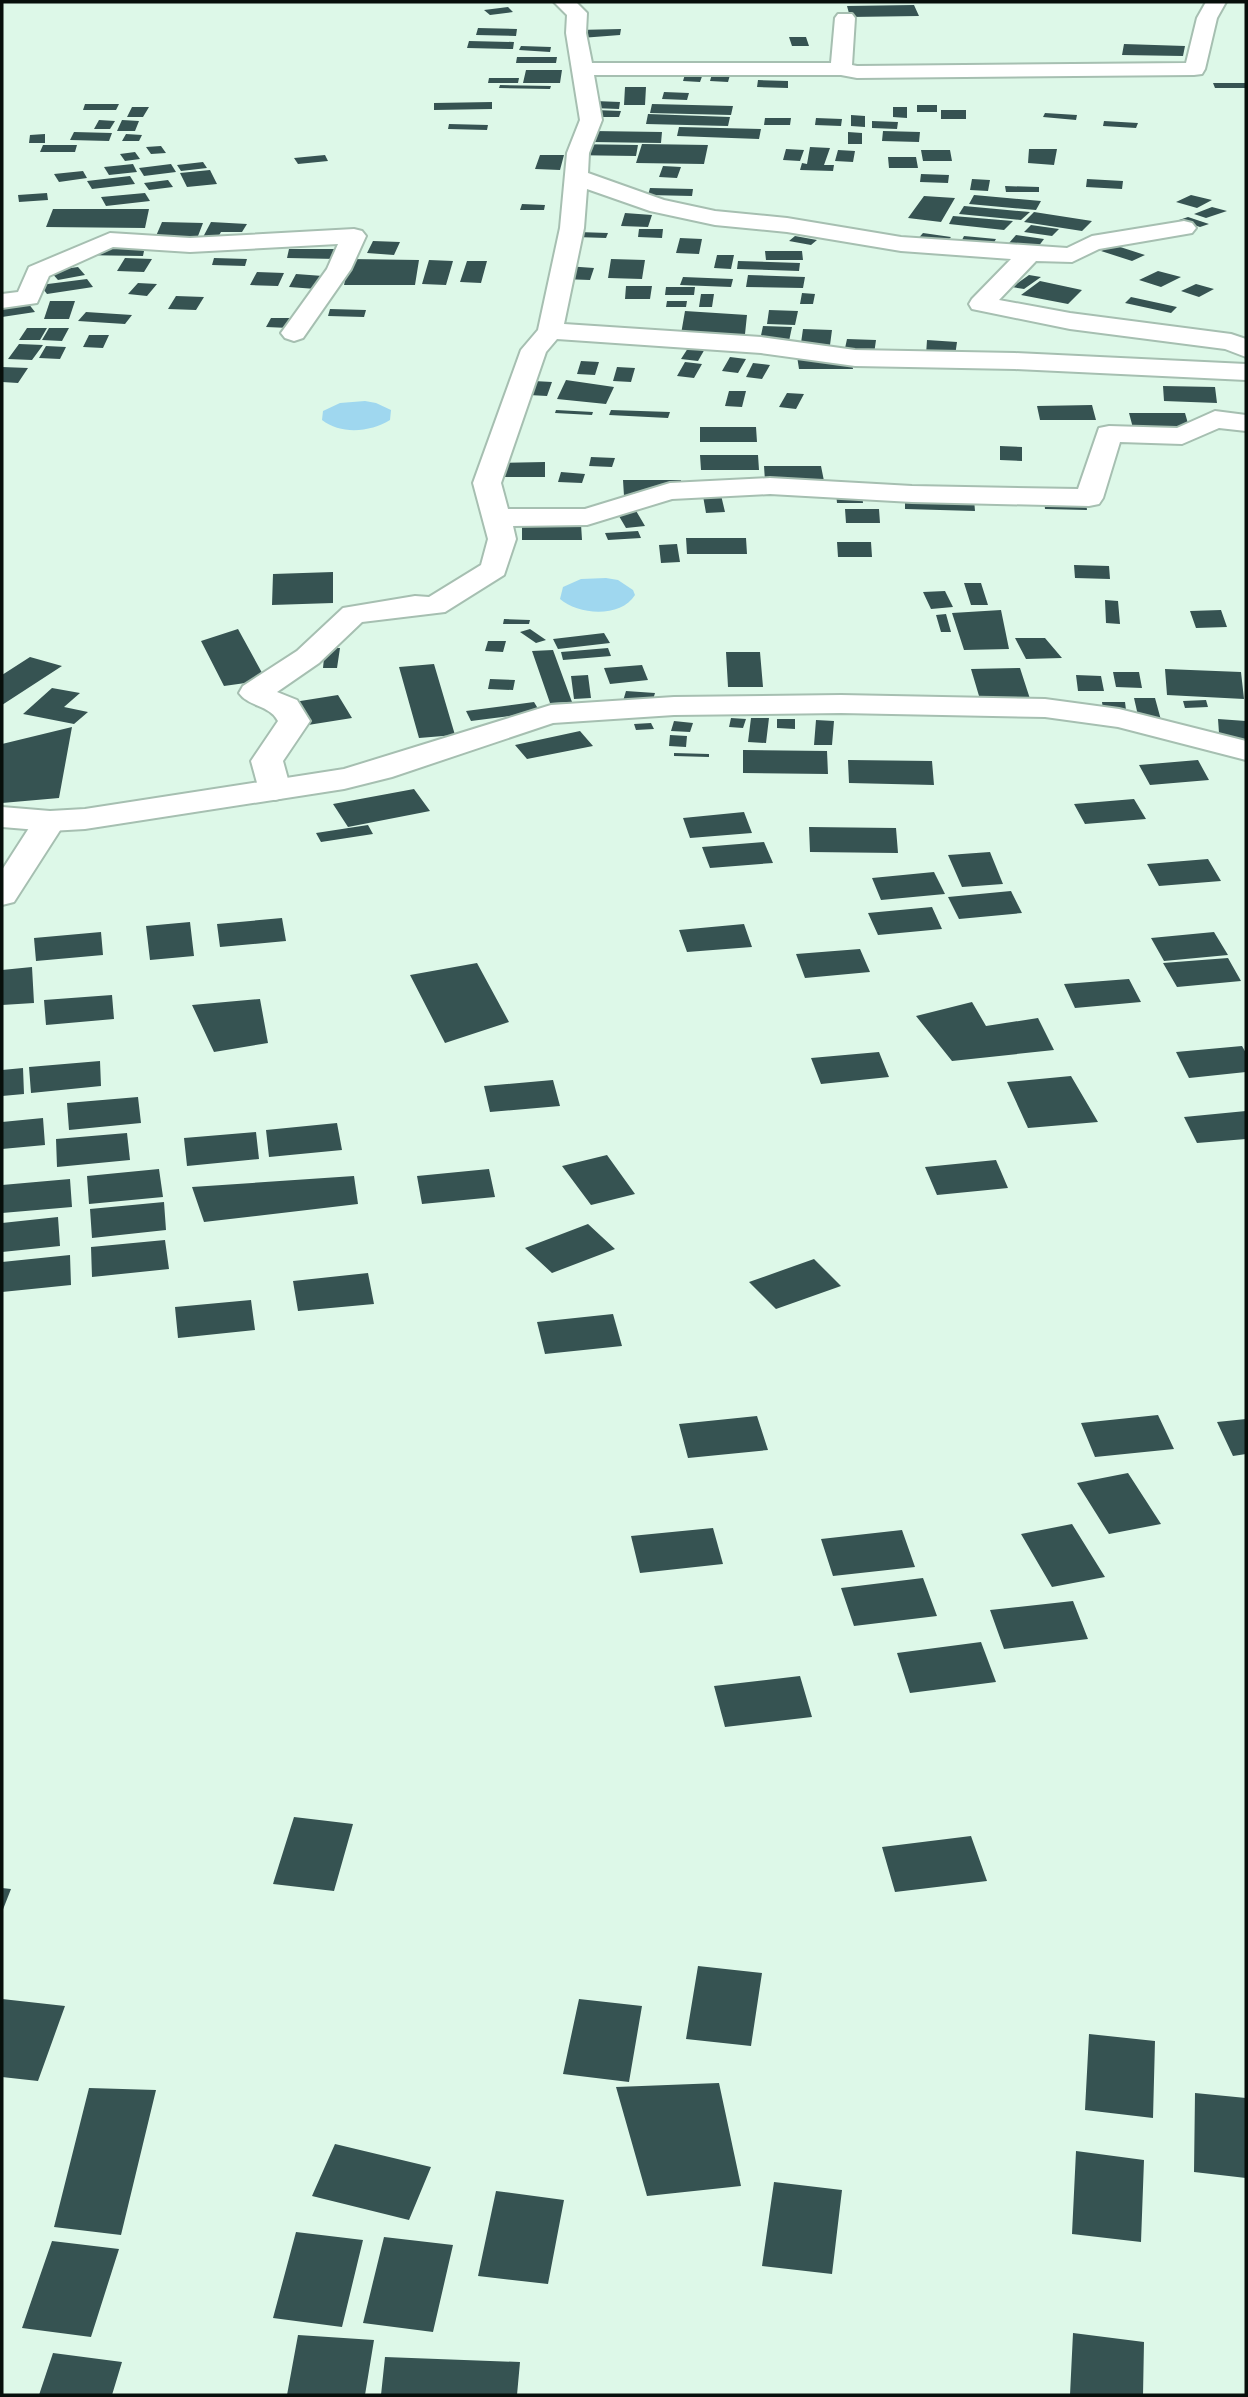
<svg xmlns="http://www.w3.org/2000/svg" width="1248" height="2397" font-family="Cabin,sans-serif">
	<style>
		.water { fill: #9fd7ef }
		.building { fill: #365352 }
		.lines { fill: none; stroke-linecap: round; stroke-linejoin: round }
		.minor-casing { stroke: #a6bfb1; stroke-width: 4 }
		.tertiary-casing { stroke: #a6bfb1; stroke-width: 4 }
		.minor { fill: #fff; fill-rule: evenodd }
		.tertiary { fill: #fff; fill-rule: evenodd }
	</style>
	<rect width="100%" height="100%" fill="#ddf8e8"/>
	<!-- water -->
	<path class="water" d="M365,401L376,403L391,410L390,420C371,432 341,435 322,420L323,411L340,403Z
		M606,578L618,580L633,590L635,595C621,618 578,615 560,599L563,587L581,579Z"/>
	<!-- building -->
	<path class="building" d="M914,5L919,16L850,17L847,6Z
		M508,7L513,12L490,15L484,10Z
		M478,28L517,29L516,36L476,35Z
		M621,29L620,35L581,38L577,30Z
		M789,37H806L809,46H792Z
		M469,41L514,42L513,49L467,48Z
		M1124,44L1185,46L1183,56L1122,55Z
		M521,46L551,47L550,52L519,50Z
		M517,57H557L556,63H516Z
		M526,70H562L560,83H523Z
		M686,71H704L700,82L683,81Z
		M712,74L730,75L728,82L710,81Z
		M489,78H519L518,83H488Z
		M758,80L788,81V88L757,87Z
		M1213,83H1246V88H1215Z
		M500,85L551,86L550,89L499,88Z
		M625,87H646L645,105H624Z
		M664,92L689,93L687,100L662,99Z
		M595,101L620,102L619,109L593,108Z
		M492,102V109L434,110V103Z
		M85,104H119L116,110H83Z
		M652,104L733,106L731,115L650,113Z
		M917,105H937V112H917Z
		M132,107H149L143,117H127Z
		M893,107H907V118L893,117Z
		M595,110L621,111L619,117H593Z
		M941,110H966V119H941Z
		M1045,113L1077,115L1076,120L1043,117Z
		M648,114L730,117L728,126L646,124Z
		M851,115L865,116V127L851,126Z
		M765,118H791L790,125H764Z
		M816,118L842,119L841,126L815,125Z
		M99,120L115,121L110,129H94Z
		M122,120L139,121L135,131H117Z
		M872,121L898,122L897,129L872,128Z
		M1104,121L1138,123L1136,128L1103,126Z
		M449,124L488,125L487,130L448,129Z
		M679,127L761,129L759,139L677,136Z
		M593,131L662,132L661,143L592,142Z
		M883,131L920,132L919,142L882,141Z
		M74,132L112,133L109,141L70,140Z
		M848,132L862,133V144H848Z
		M45,134V143H29L30,135Z
		M126,134L142,135L139,141H122Z
		M569,144L638,145L636,156L567,155Z
		M642,144L708,145L704,164L636,163Z
		M43,145H77L75,152H40Z
		M161,146L166,153L151,154L146,147Z
		M810,147L830,148L824,165H834L833,171L800,170L802,163L807,164Z
		M786,149L804,150L800,161L783,160Z
		M1029,149H1057L1054,165L1028,163Z
		M838,150L855,151L853,162L835,161Z
		M921,150H950L952,161H923Z
		M135,152L140,159L125,161L120,154Z
		M325,155L328,161L298,164L294,158Z
		M540,155H564L560,170L535,169Z
		M888,157H916L918,168H889Z
		M203,162L207,168L181,171L177,165Z
		M133,164L137,172L109,175L104,167Z
		M171,164L176,172L144,176L139,168Z
		M663,166L681,167L677,178L659,177Z
		M210,170L217,184L187,187L180,173Z
		M83,171L87,178L59,182L54,174Z
		M921,174L949,175L948,183L920,182Z
		M130,176L135,184L92,189L87,181Z
		M972,179L990,180L988,191L970,190Z
		M1087,179L1123,181L1122,189L1086,187Z
		M168,180L173,187L149,190L144,183Z
		M1005,186L1039,187V192H1006Z
		M650,188L693,189L692,196L648,195Z
		M47,193L48,200L19,202L18,195Z
		M145,193L150,201L106,206L101,197Z
		M974,195L1041,201L1036,210L969,204Z
		M1191,195L1212,200L1197,208L1176,202Z
		M924,196L955,198L941,222L908,218Z
		M522,204L545,205L544,210H520Z
		M964,206L1030,212L1021,220L959,214Z
		M1212,207L1227,211L1206,218L1194,214Z
		M53,209H149L145,228L46,227Z
		M1034,212L1092,221L1082,231L1024,222Z
		M625,213L652,215L648,227L621,226Z
		M953,216L1013,221L1004,230L949,224Z
		M1188,217L1209,224L1200,227L1179,220Z
		M162,222L203,223L198,236H156Z
		M211,222L247,224L242,232H221L217,239H202Z
		M1031,225L1059,229L1052,236L1024,232Z
		M639,229H663L662,238L638,237Z
		M578,232L608,233L606,238L576,237Z
		M923,233L951,237L944,245L916,241Z
		M1016,235L1044,239L1038,247L1009,243Z
		M795,236L817,240L811,245L789,241Z
		M964,236L996,239L992,246L960,244Z
		M680,238L702,239L699,254L676,253Z
		M373,241L400,242L394,255L367,253Z
		M1114,245L1145,255L1132,261L1101,251Z
		M145,246L143,256L79,255L81,247Z
		M289,249H339L337,259L287,258Z
		M765,251H802L803,260H766Z
		M717,255H734L731,269L714,268Z
		M125,258L152,259L144,272L117,271Z
		M214,258L247,259L245,266L212,265Z
		M350,259L419,260L415,285H344Z
		M611,259L645,260L642,279L608,278Z
		M429,260L453,261L446,285L422,284Z
		M467,261H487L481,283L460,282Z
		M738,261L800,263L799,271L737,269Z
		M566,266L594,268L590,280L562,279Z
		M78,267L85,275L58,280L50,271Z
		M1158,271L1181,277L1161,287L1139,280Z
		M257,272L284,273L278,286L250,285Z
		M296,274L323,276L316,289L289,287Z
		M748,275L805,277L803,288L746,287Z
		M1029,275L1041,277L1024,289L1012,287Z
		M683,277L733,279L731,287L680,285Z
		M87,279L93,287L47,294L40,285Z
		M1040,281L1082,290L1068,304L1021,295Z
		M138,283L157,284L147,296L128,294Z
		M1196,284L1214,289L1199,297L1181,291Z
		M626,286H652L650,299H625Z
		M666,287H695L694,295H665Z
		M802,293L815,294L813,304H800Z
		M701,294H714L712,307H699Z
		M176,296L204,297L196,310L168,309Z
		M1131,297L1177,307L1171,313L1125,303Z
		M50,301H75L69,319H44Z
		M667,301H687L686,307H666Z
		M28,303L35,312L2,317V308Z
		M330,309L366,310L364,317L328,316Z
		M769,310L798,311L795,325L767,324Z
		M685,311L747,315L745,334H681Z
		M86,312L132,315L125,324L78,321Z
		M271,318H293L289,328L266,327Z
		M763,326L792,327L789,341L760,340Z
		M27,328H47L40,340H19Z
		M49,328H69L62,341L42,340Z
		M803,329L832,330L830,345L801,343Z
		M89,335H109L103,348L83,347Z
		M847,339L876,340L874,354L844,353Z
		M927,340L957,342L955,356L926,355Z
		M19,344L43,345L32,360L8,359Z
		M690,345L706,347L698,361L681,359Z
		M46,346L66,347L60,359L39,358Z
		M797,356H851L853,369H799Z
		M730,357L746,359L738,373L722,371Z
		M581,361L599,362L595,375L577,374Z
		M685,362L702,364L694,378L677,376Z
		M753,363L770,365L762,379L746,377Z
		M2,367L28,368L18,383L2,382Z
		M617,367L635,368L631,382L613,381Z
		M566,380L614,387L606,404L557,399Z
		M534,381L552,382L547,396L529,395Z
		M1163,386L1215,387L1217,403L1164,401Z
		M729,391H746L742,407L725,406Z
		M787,393L804,394L796,409L779,407Z
		M1092,405L1096,420H1040L1037,406Z
		M556,410L593,412L592,415L555,413Z
		M611,410L670,412L668,418L609,415Z
		M1129,413H1185L1189,427L1133,428Z
		M700,427H756L757,442H700Z
		M1000,446L1022,447V461L1000,460Z
		M700,455H758L759,470H701Z
		M591,457L615,458L612,467L589,466Z
		M545,462V477H486L487,463Z
		M764,466H821L824,481H765Z
		M561,472L585,474L582,483L558,482Z
		M623,480H681L682,495L624,496Z
		M836,493H862L863,503H837Z
		M721,495L725,512L706,513L703,496Z
		M905,497L974,499L975,511L905,509Z
		M1044,499L1086,501L1087,510L1045,509Z
		M635,509L645,526L626,528L616,511Z
		M845,509H879L880,523H846Z
		M522,524H581L582,540H522Z
		M638,531L641,538L608,540L605,533Z
		M686,538H746L747,554H687Z
		M837,542H871L872,557H838Z
		M677,544L680,562L661,563L659,545Z
		M1074,565L1109,566L1110,579L1075,578Z
		M333,572V603L272,605L273,574Z
		M964,583H981L988,605H971Z
		M945,591L953,607L931,609L923,592Z
		M1105,600L1118,601L1120,624L1106,623Z
		M1001,610L1009,649L964,650L952,613Z
		M1221,610L1227,627L1196,628L1190,611Z
		M946,614L951,632H941L936,615Z
		M504,619L530,620L529,624H503Z
		M238,629L266,680L224,686L201,641Z
		M530,629L546,640L536,643L520,632Z
		M604,633L610,643L558,649L553,639Z
		M1015,638H1045L1062,658L1026,659Z
		M488,641H506L503,652L485,651Z
		M325,648H340L337,668H323Z
		M608,648L611,656L563,660L561,652Z
		M553,650L572,702L550,703L532,651Z
		M726,652H760L763,687H728Z
		M30,657L62,666L2,705V675Z
		M434,664L455,735L419,738L399,667Z
		M642,665L648,680L610,684L604,668Z
		M1020,668L1032,705L982,706L971,669Z
		M1165,669L1241,672L1244,699L1167,695Z
		M1113,672H1139L1142,688L1116,687Z
		M588,675L591,698L574,699L571,676Z
		M1076,675L1101,676L1104,691H1078Z
		M490,679L515,680L513,690L488,689Z
		M52,688L80,693L64,707L88,712L74,724L23,714Z
		M626,691L655,693L652,703L623,701Z
		M338,695L352,718L308,725L294,702Z
		M1134,698H1155L1161,720H1139Z
		M1206,700L1208,707L1185,708L1183,701Z
		M534,702L540,712L471,721L466,711Z
		M1102,702H1125L1126,710L1103,709Z
		M731,718L746,719L743,728L729,727Z
		M751,718H769L766,743L748,742Z
		M777,719H795V729L777,728Z
		M1218,719L1246,721V748L1220,747Z
		M816,720L834,721L832,745H814Z
		M674,721L693,723L690,732L671,731Z
		M651,723L654,729L636,730L634,724Z
		M72,727L59,798L2,803V744Z
		M580,731L593,746L527,759L515,745Z
		M670,735L687,736L686,747L669,746Z
		M743,750L827,751L828,774L743,773Z
		M674,753L709,754V757L674,756Z
		M848,760L932,761L934,785L849,783Z
		M1198,760L1209,780L1150,785L1139,765Z
		M414,789L430,811L348,827L333,804Z
		M1134,799L1146,819L1085,824L1074,804Z
		M744,812L752,833L690,838L683,818Z
		M368,825L373,834L321,842L316,833Z
		M809,827L896,828L898,853L810,852Z
		M764,842L773,863L710,868L702,847Z
		M990,852L1003,884L962,887L948,855Z
		M1208,859L1221,881L1159,886L1147,864Z
		M934,872L945,894L881,900L872,878Z
		M1011,891L1022,913L959,919L948,897Z
		M932,907L942,929L878,935L868,913Z
		M282,918L286,941L220,947L217,924Z
		M190,922L194,956L150,960L146,926Z
		M744,924L752,947L687,952L679,930Z
		M101,932L103,955L36,961L34,938Z
		M1214,932L1228,955L1164,961L1151,938Z
		M860,949L870,972L805,978L796,954Z
		M1228,958L1241,981L1177,987L1163,963Z
		M477,963L509,1022L445,1043L410,975Z
		M32,967L34,1003L2,1005V970Z
		M1129,979L1141,1002L1075,1008L1064,984Z
		M112,995L114,1019L46,1025L44,1000Z
		M260,999L268,1043L214,1052L192,1005Z
		M972,1002L986,1026L1038,1018L1054,1050L952,1061L916,1016Z
		M1242,1046L1246,1053V1072L1189,1078L1176,1052Z
		M879,1052L889,1077L821,1084L811,1058Z
		M100,1061L101,1086L31,1093L29,1067Z
		M23,1068L24,1094L2,1096V1070Z
		M1071,1076L1098,1122L1028,1128L1007,1082Z
		M553,1080L560,1106L490,1112L484,1086Z
		M138,1097L141,1123L69,1130L67,1103Z
		M1246,1111V1139L1197,1143L1184,1117Z
		M43,1118L45,1145L2,1149V1122Z
		M337,1123L342,1150L269,1157L266,1130Z
		M256,1132L259,1159L187,1166L184,1138Z
		M127,1133L130,1160L57,1167L56,1139Z
		M607,1155L635,1194L591,1205L562,1166Z
		M996,1160L1008,1188L937,1195L925,1167Z
		M159,1169L163,1197L89,1204L87,1176Z
		M489,1169L495,1197L422,1204L417,1176Z
		M354,1176L358,1204L204,1222L192,1187Z
		M70,1179L72,1207L2,1213V1185Z
		M164,1202L166,1230L92,1238L90,1209Z
		M58,1217L60,1246L2,1252V1223Z
		M588,1224L615,1249L552,1273L525,1248Z
		M165,1240L169,1269L92,1277L91,1247Z
		M70,1255L71,1285L2,1292V1262Z
		M814,1259L841,1286L776,1309L749,1282Z
		M368,1273L374,1304L298,1311L293,1281Z
		M251,1300L255,1330L178,1338L175,1307Z
		M613,1314L622,1346L545,1354L537,1322Z
		M1158,1415L1174,1449L1095,1457L1081,1423Z
		M757,1416L768,1450L688,1458L679,1424Z
		M1246,1419V1454L1233,1456L1217,1422Z
		M1128,1473L1161,1524L1109,1534L1077,1483Z
		M1072,1524L1105,1577L1052,1587L1021,1534Z
		M713,1528L723,1564L640,1573L631,1536Z
		M902,1530L915,1567L833,1576L821,1539Z
		M923,1578L937,1616L854,1626L841,1588Z
		M1073,1601L1088,1639L1004,1649L990,1610Z
		M981,1642L996,1682L910,1693L897,1653Z
		M800,1676L812,1717L725,1727L714,1686Z
		M294,1817L353,1824L334,1891L273,1884Z
		M971,1836L987,1881L895,1892L882,1847Z
		M2,1888L11,1889L2,1912Z
		M698,1966L762,1973L751,2046L686,2039Z
		M2,1999L65,2006L38,2081L2,2077Z
		M579,1999L642,2006L629,2082L563,2074Z
		M1089,2034L1155,2041L1153,2118L1085,2110Z
		M719,2083L741,2186L647,2196L616,2087Z
		M89,2088L156,2090L121,2235L54,2227Z
		M1195,2093L1246,2098V2178L1194,2172Z
		M335,2144L431,2167L409,2220L312,2196Z
		M1076,2151L1144,2160L1141,2242L1072,2234Z
		M774,2182L842,2190L832,2274L762,2266Z
		M496,2191L564,2200L548,2284L478,2276Z
		M296,2232L363,2240L342,2327L273,2318Z
		M384,2237L453,2245L433,2332L363,2323Z
		M52,2241L119,2249L91,2337L22,2328Z
		M1073,2333L1144,2342L1143,2395H1070Z
		M298,2335L374,2340L365,2395H287Z
		M53,2353L122,2362L112,2395H39Z
		M385,2357L520,2362L517,2395H381Z"/>
	<g class="lines">
		<!-- minor casing -->
		<g class="minor-casing">
			<path id="minor" d="M554,2H576L587,13L586,33L592,63H831L835,18L838,14H852L855,18L852,65L857,66L1186,63L1197,18L1206,2H1226L1217,18L1205,69L1202,74L1194,75L857,78L841,75H594L602,120L589,153L588,173L664,200L715,211L787,218L901,237L1067,248L1092,236L1184,221L1192,223L1196,228L1192,233L1099,249L1072,262L1036,261L999,300L1070,313L1231,334L1246,339V357L1225,349L1070,329L972,309L969,304L972,299L1011,259L901,251L787,232L715,225L650,211L587,189L584,228L564,324L761,337L855,350L1015,353L1246,364V380L1015,369L855,366L761,353L557,339L546,352L501,483L508,509H585L670,483L770,478L912,486L1078,489L1099,428L1109,426L1177,428L1215,411L1246,415V431L1219,428L1182,444L1120,442L1103,498L1099,504L1089,506L912,502L770,494L672,499L587,525L513,526L516,539L504,575L445,612L362,622L319,663L277,692L297,700L310,721L283,761L291,790L286,797L275,800L264,797L259,790L251,761L278,721C270,705 249,707 239,693L243,686L297,651L343,608L415,596L429,597L481,565L488,539L473,483L521,350L538,330L560,228L567,153L580,120L566,33L567,15Z
				M354,229L362,231L366,236L351,269L303,338L294,341L285,338L281,333L327,269L338,244L190,252L113,247L49,276L37,303L2,308V294L18,292L29,267L110,233L190,238Z
				M50,811L62,814L66,821L14,902L2,905V870L38,814Z"/>
		</g>
		<!-- tertiary casing -->
		<g class="tertiary-casing">
			<path id="tertiary" d="M841,695L1045,699L1119,709L1246,741V760L1118,727L1045,717L841,713L674,715L553,723L392,777L344,789L85,829L50,831L2,827V807L50,811L85,809L344,769L551,705L674,697Z"/>
		</g>
		<!-- minor -->
		<use href="#minor" class="minor"/>
		<!-- tertiary -->
		<use href="#tertiary" class="tertiary"/>
	</g>
	<!-- border -->
	<rect width="1248" height="2397" fill="none" stroke="#070f0b" stroke-width="7"/>
</svg>
